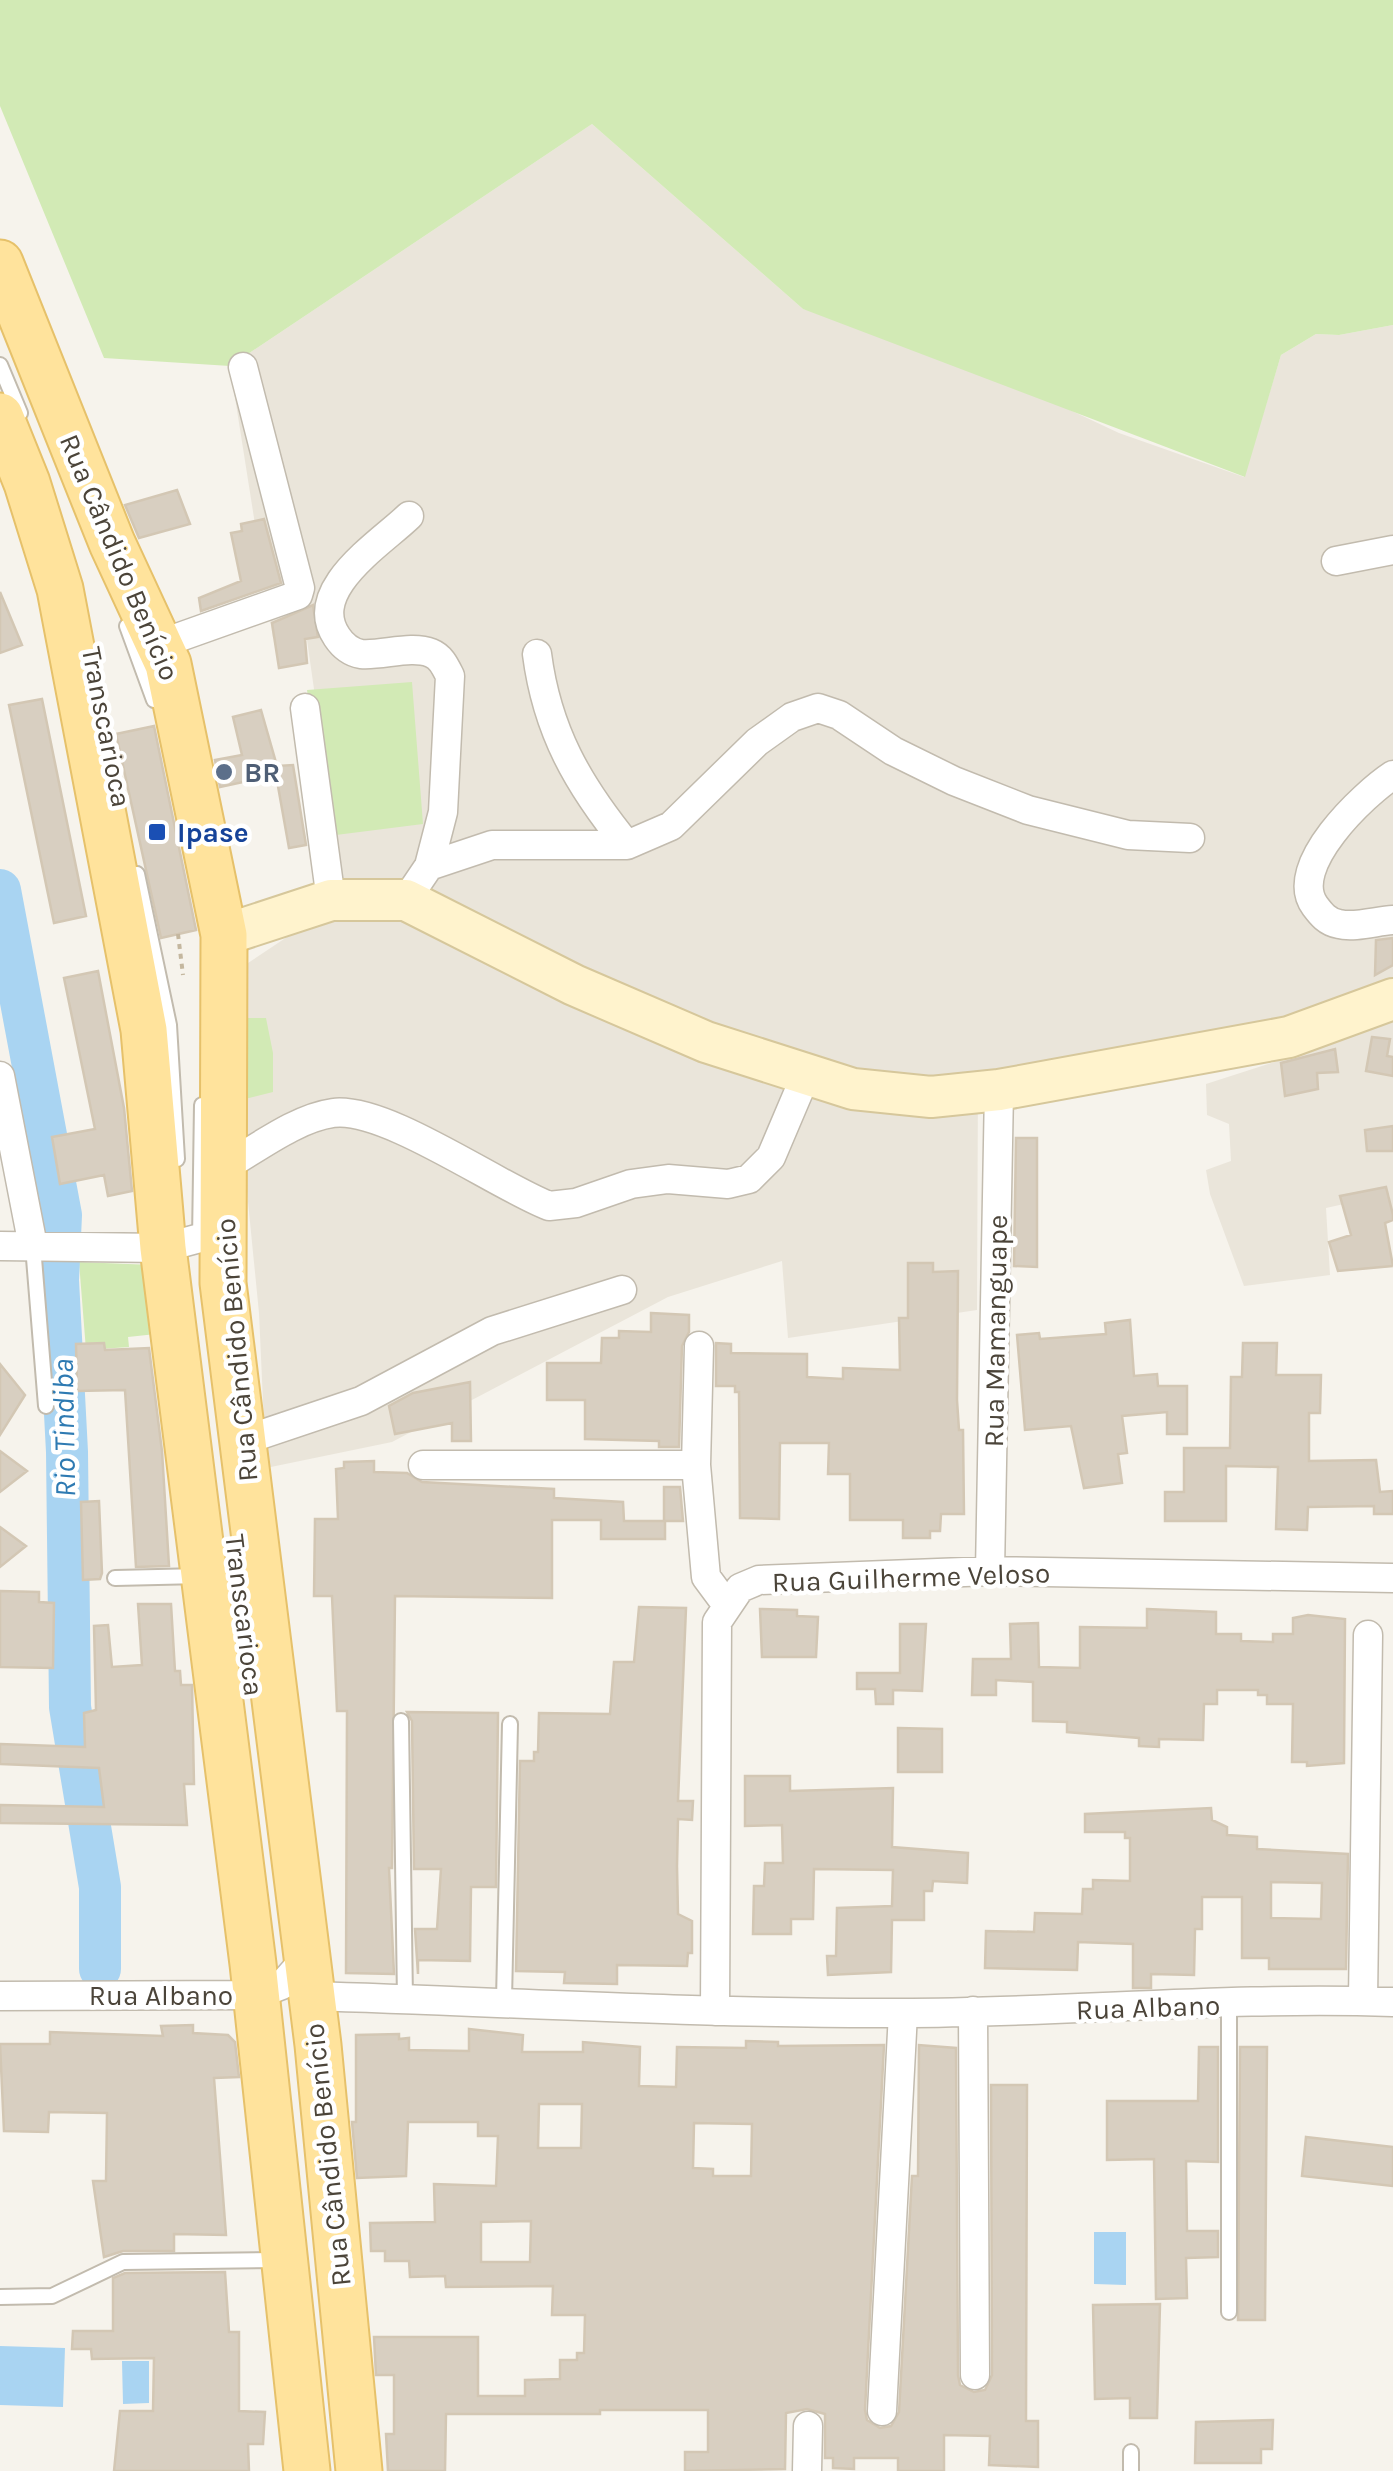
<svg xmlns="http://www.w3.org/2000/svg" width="1393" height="2471" font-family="Karla,sans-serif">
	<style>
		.residential { fill: #eae5da }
		.green { fill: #d2eab5 }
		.water { fill: #a9d4f2 }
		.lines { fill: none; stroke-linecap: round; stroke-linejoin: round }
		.river { stroke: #a9d4f2; stroke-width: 42 }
		.building { fill: #d8cfc1; stroke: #d3c7b4; stroke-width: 2.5; fill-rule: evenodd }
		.lane-casing { stroke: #c2bbae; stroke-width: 18 }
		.street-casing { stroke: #c2bbae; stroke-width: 31 }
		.secondary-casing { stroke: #d6c79b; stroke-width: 44 }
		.primary-casing { stroke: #e6c16a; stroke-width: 49 }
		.path { stroke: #c4b79f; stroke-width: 4; stroke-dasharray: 5 5; stroke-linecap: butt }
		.lane { stroke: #fff; stroke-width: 14 }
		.street { stroke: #fff; stroke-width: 28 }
		.secondary { stroke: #fff3cd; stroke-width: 40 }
		.primary { stroke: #ffe39c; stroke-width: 45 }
		.service-dot { fill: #5c6f8a; stroke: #fff; stroke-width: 4 }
		.transit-dot { fill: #1a4fb4; stroke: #fff; stroke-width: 4 }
		.labels { text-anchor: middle; stroke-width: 9; stroke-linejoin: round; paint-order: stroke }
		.street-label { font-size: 28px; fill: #4b4439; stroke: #fff }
		.service-label { font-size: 28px; font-weight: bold; fill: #4e5e75; stroke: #fff; text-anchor: start }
		.transit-label { font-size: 28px; font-weight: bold; fill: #164399; stroke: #fff; text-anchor: start }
		.water-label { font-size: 30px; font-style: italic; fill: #2e7ab2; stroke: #fff }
	</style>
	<rect width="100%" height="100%" fill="#f6f3ec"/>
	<!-- residential -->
	<path class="residential" d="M592,124L803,309L906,333L1119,433L1244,477L1281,355L1316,334L1339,335L1393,325V1217L1389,1194L1326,1208L1330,1275L1244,1286L1210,1194L1206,1170L1231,1161L1229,1124L1207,1115L1206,1084L1309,1051L1286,1016L978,1076L977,1310L788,1338L782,1261L668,1297L392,1442L266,1468L259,1313L242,1141L239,969L344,899L306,633L273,638L230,366Z"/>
	<!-- green -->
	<path class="green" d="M0,0H1393V325L1339,335L1316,334L1281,355L1245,477L803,309L592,124L230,366L104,358L0,106Z
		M412,682L423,824L328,836L307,690Z
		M240,1018H266L273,1053V1092L241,1100Z
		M79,1262L153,1265L156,1334L128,1337L129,1347L86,1350Z"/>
	<!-- water -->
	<path class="water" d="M1094,2232H1126V2285L1094,2284Z
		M0,2346L65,2348L63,2407L0,2405Z
		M122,2361H149V2403L123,2404Z"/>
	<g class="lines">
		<!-- river -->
		<path class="river" d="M0,890L61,1215L58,1280L67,1452L70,1707L100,1887V1969"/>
	</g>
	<!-- building -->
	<path class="building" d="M177,490L190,524L139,538L125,505Z
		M264,519L281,583L201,611L199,598L241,581L231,533L242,531L241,524Z
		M0,592L22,645L0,653Z
		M313,605L318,637L305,639L307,663L279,668L272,623Z
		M42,699L86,916L54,923L9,705Z
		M261,710L277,766L293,765L306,845L289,848L276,775L220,787L215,760L242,755L233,717Z
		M154,726L196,930L161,938L116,734Z
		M1393,938V965L1375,975L1376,940Z
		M98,971L124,1108L132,1191L108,1196L104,1175L60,1184L52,1137L95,1129L64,978Z
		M1372,1037L1390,1039L1387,1056L1393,1057V1076L1366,1071Z
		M1335,1049L1338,1072L1317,1073L1318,1089L1285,1096L1281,1063Z
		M1393,1126V1151H1367L1365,1130Z
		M1016,1138H1037V1267L1014,1266Z
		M1386,1187L1393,1215V1220L1385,1223L1393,1266L1338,1271L1329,1242L1351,1235L1340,1196Z
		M908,1263H933V1272L958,1271L957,1400L959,1430H963L964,1514H941L940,1531H930V1538H903V1520H850V1474H828L829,1443H780L779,1519L740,1518L739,1392H735V1386H716V1343L731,1344V1353L807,1354V1377L843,1379V1368L900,1370L899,1318H908Z
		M651,1313L689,1315V1332L682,1346L679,1447H659V1441L585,1439V1400H547V1363H601L602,1338H619V1331L651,1332Z
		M1130,1320L1134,1376L1157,1374L1158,1386H1187V1434H1167V1412L1122,1416L1127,1453L1118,1454L1122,1483L1084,1488L1071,1426L1025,1430L1017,1335L1039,1333L1040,1339L1106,1334L1105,1323Z
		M104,1343L105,1350L149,1348L162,1451L169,1566L136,1567L125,1390L77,1391L76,1344Z
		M1243,1343H1277L1276,1375H1321L1320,1413H1309V1461L1376,1460L1380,1492L1393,1491V1514H1374V1506L1308,1507L1307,1530L1276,1529L1278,1467L1226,1466V1521H1165V1492H1184V1448H1230L1231,1377H1242Z
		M0,1364L25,1395L0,1435Z
		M470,1382L471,1441H452V1423L395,1434L389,1406L413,1393Z
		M0,1451L27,1471L0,1492Z
		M374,1461V1472L407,1473L422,1482L554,1489V1498L623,1502L624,1521H664V1487H680L683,1521H665V1539H601V1520H552V1598L395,1596L392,1868H389L394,1974L346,1973L347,1711H337L332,1596H314L315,1519H338L336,1469L344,1468V1462Z
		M99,1501L102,1573L100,1579L83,1580L81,1502Z
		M0,1527L26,1546L0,1567Z
		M0,1591L39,1592V1602L54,1603L53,1668L0,1667Z
		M138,1604H171L175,1671H180L181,1685H192L194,1784H184L187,1825L0,1823V1805L104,1807L99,1768L0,1764V1744L85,1747L84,1713L96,1710L94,1626L108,1625L112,1667L142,1665Z
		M639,1607L686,1608L678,1801H693L692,1820L678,1819L677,1866L678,1914L692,1921V1953H688L687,1966L617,1965V1984L564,1983L565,1972L516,1971L520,1761H534V1752H538L539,1713L610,1714L614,1662H634Z
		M760,1609L797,1610V1616L818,1617L816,1657H762Z
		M1147,1609L1216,1612V1634H1241V1641L1273,1642V1634H1293V1618L1308,1615L1345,1619L1344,1763L1307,1766V1762H1292L1293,1704H1267V1695H1258V1690H1217V1704H1204L1203,1740L1159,1739V1747L1139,1746V1738L1067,1732V1722L1033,1721V1682L996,1680V1695H972L973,1659H1011L1010,1624L1038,1623L1039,1667L1080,1668V1627L1147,1628Z
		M900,1624H926L922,1691L893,1690V1704H876L875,1689H857V1673H900Z
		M407,1712L498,1713L496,1887H471L470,1961L418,1960V1974L415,1929H437L441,1869H414L412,1721Z
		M898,1728L942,1729V1772H898Z
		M745,1776H790V1791L893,1788L892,1847L968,1853L967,1883L933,1881L932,1891H924V1920H892L891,1972L828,1975L827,1956H836L837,1908L892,1906L893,1870L814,1869L813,1919H791V1934H753L754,1886H764L765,1863H783L782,1825L745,1826Z
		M1211,1808L1212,1820L1227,1827V1835L1257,1837V1849L1348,1854L1346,1969H1269V1958H1242V1897H1202V1929H1195L1194,1975L1151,1974V1988H1133V1944L1078,1942L1077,1970L985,1968L986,1931L1034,1932L1035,1913L1082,1914L1083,1889H1093V1880L1130,1881V1838H1125V1832H1085V1814ZM1271,1882L1322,1883L1321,1919L1271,1918Z
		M193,2025V2033L228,2035L235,2042L239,2077L214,2078L226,2235L174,2234V2251H123L104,2257L93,2181H106L107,2113L49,2112L48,2132L4,2131L0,2044H50V2032L163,2036L161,2026Z
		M469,2029L523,2035L522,2052H583V2042L640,2047L639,2086L676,2087L677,2047L746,2048V2041L778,2042V2046L884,2045L865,2410L867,2420L880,2428L891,2426L899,2412L912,2176H918L919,2045L956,2048L958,2375L960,2385L974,2392L985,2390L992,2375L991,2085H1027L1026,2421H1038V2467L989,2465L990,2436L944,2435V2471H898V2458H854V2469L833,2468V2458H825V2414L807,2409L786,2413L785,2469L685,2471V2452H708V2410H600V2414H446L445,2471H388L386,2434H394V2375H376L374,2337H478V2396H525V2380L560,2379V2360H577V2353H584L585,2315H552L553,2286L446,2287L445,2276L410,2277L409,2261H385V2251H371L370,2223L435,2222L434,2184L496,2186L498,2136H478V2122H408L406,2176L357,2178L352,2122H356V2035L399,2034V2039L409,2038V2050L469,2051ZM539,2104H582L581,2148H538ZM694,2123L752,2124L751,2176H713V2169L693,2168ZM531,2221L530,2262H481V2222Z
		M1199,2047H1218V2162L1186,2161L1187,2231H1218V2257L1186,2258L1187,2298L1156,2299L1154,2159L1107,2160V2101H1198Z
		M1240,2047H1267L1265,2320H1238Z
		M1306,2137L1393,2147V2186L1302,2176Z
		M225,2272L229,2332H239V2411L265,2412L263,2444H248L249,2471H114L120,2411H153L154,2358L92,2359L91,2349H72L73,2331H113V2278L125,2273Z
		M1160,2304L1157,2418H1130V2398L1095,2399L1093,2305Z
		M1273,2420L1272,2449H1261V2463H1195L1196,2422Z"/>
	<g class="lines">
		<!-- lane casing -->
		<g class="lane-casing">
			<path id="lane" d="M0,365L20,413
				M127,626L154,700
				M137,874L169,1025L177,1159
				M200,1239L202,1105
				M33,1246L46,1406
				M115,1578L201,1576
				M401,1721L405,1999
				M504,2000L510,1724
				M1229,2004V2312
				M0,2297L52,2296L123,2262L278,2260
				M1131,2471V2452"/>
		</g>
		<!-- street casing -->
		<g class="street-casing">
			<path id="street" d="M409,516C380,544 305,590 337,637C343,646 350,652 361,654C382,656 411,645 431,653C441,657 445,666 450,676L443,812L429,866
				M1336,561L1393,550
				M160,644L298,595L300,588L243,367
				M537,654C547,731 578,785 627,845
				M305,708L331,900
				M1393,775C1364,794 1286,867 1315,906C1321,914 1327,922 1339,924C1354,928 1377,921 1393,920
				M406,900L429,866L492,845H627L671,826L757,742L792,717L818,708L839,715L893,751L954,781L1028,810L1128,835L1190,838
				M0,1076L33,1246
				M223,1168C255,1150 296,1118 333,1113C385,1106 497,1186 549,1206L576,1203L631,1184L668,1179L728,1184L749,1179L771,1157L805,1077
				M0,1246L163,1248L200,1238L222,1223
				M699,1346L696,1465L706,1577L726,1604
				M242,1441L361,1401L492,1331L622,1290
				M423,1465H696
				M990,1571L999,1090
				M0,1996L256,1995L282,1985L306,1958
				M311,1996C508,2002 704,2014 901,2013C1065,2013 1229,1996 1393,2002
				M1363,2001L1368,1635
				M715,2011L717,1622L740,1588L759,1580L990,1571L1393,1578
				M973,2011L975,2375
				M882,2411L903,2013
				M807,2471L808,2426"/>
		</g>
		<!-- secondary casing -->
		<g class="secondary-casing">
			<path id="secondary" d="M224,935L331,900H406L574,985L706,1042L853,1089L931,1097L999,1090L1289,1037L1393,999"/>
		</g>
		<!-- primary casing -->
		<g class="primary-casing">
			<path id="primary" d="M0,263L112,543L168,664L224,935L223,1283L318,2045L359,2471
				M0,416L27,483L60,589L144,1030L163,1248L253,1964L307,2471"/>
		</g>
		<!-- path -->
		<path class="path" d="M178,934L183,975"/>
		<!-- lane -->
		<use href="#lane" class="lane"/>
		<!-- street -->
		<use href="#street" class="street"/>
		<!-- secondary -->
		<use href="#secondary" class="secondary"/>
		<!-- primary -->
		<use href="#primary" class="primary"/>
	</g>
	<!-- markers -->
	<circle class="service-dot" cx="224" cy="772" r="10"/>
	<rect class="transit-dot" x="147" y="822" width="20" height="20" rx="5"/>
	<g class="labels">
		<!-- street labels -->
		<g class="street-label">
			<text transform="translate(120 557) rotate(67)" y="10">Rua Cândido Benício</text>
			<text transform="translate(107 727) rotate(79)" y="10">Transcarioca</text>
			<text transform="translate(995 1331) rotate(-89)" y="10">Rua Mamanguape</text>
			<text transform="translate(236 1350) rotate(-95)" y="10">Rua Cândido Benício</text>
			<text transform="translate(911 1577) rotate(-2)" y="10">Rua Guilherme Veloso</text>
			<text transform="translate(245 1615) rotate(83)" y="10">Transcarioca</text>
			<text x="161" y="2005">Rua Albano</text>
			<text transform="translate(1148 2007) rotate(-2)" y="10">Rua Albano</text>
			<text transform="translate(327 2155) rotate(-96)" y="10">Rua Cândido Benício</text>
		</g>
		<!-- service labels -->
		<g class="service-label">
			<text x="244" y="782">BR</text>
		</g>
		<!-- transit labels -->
		<g class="transit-label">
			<text x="177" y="842">Ipase</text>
		</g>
		<!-- water labels -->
		<g class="water-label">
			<text transform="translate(64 1428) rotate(-91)" y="10">Rio Tindiba</text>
		</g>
	</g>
</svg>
